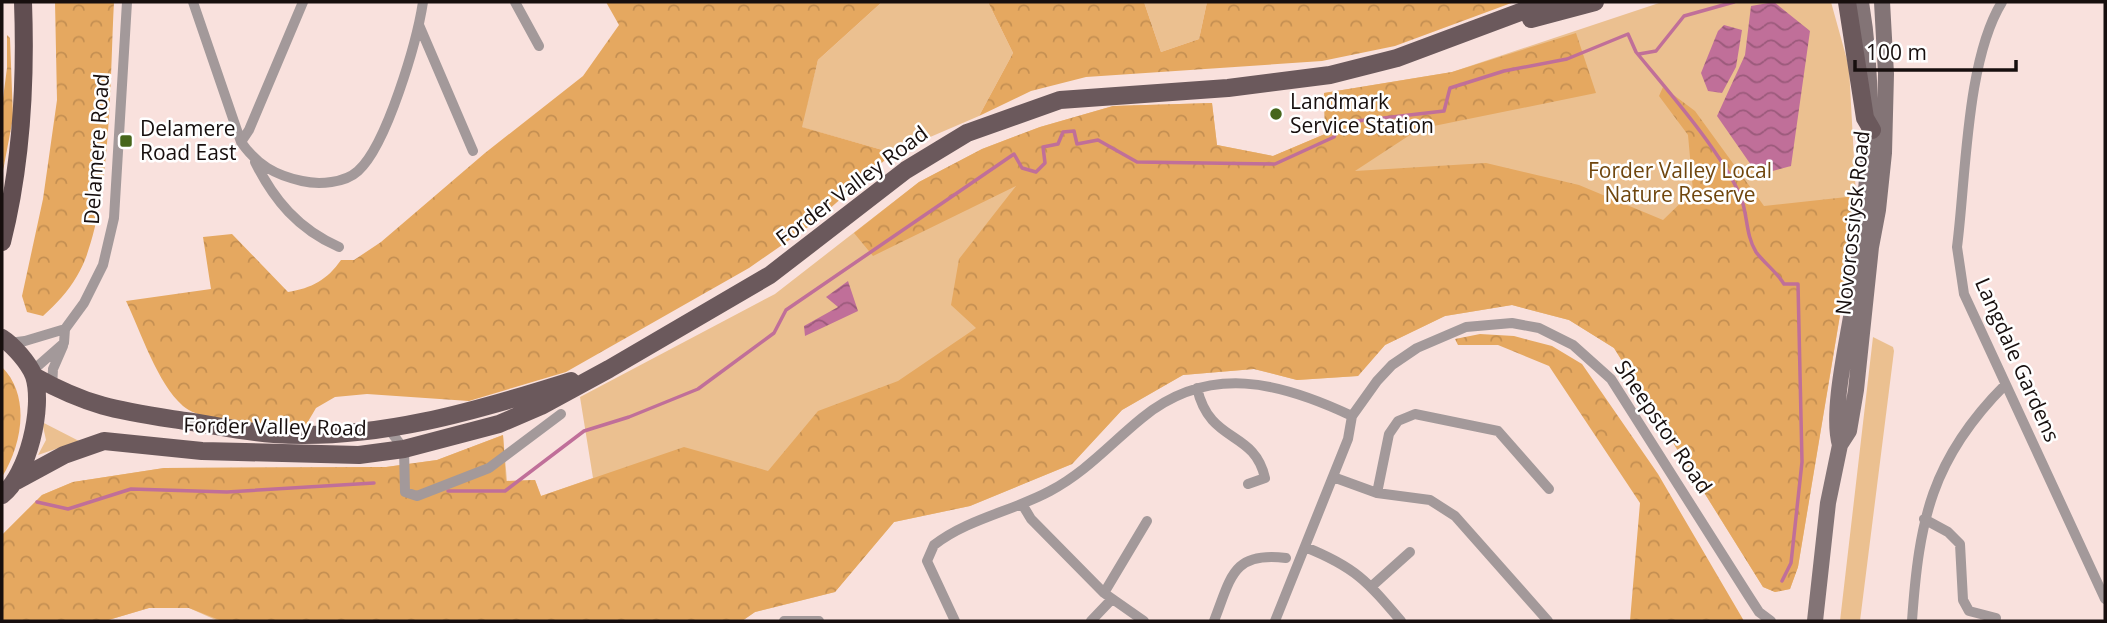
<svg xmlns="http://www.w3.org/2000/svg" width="2107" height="623" font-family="'Open Sans',sans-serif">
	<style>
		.green { fill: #ebc090 }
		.forest { fill: url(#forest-crowns) }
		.water { fill: url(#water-waves) }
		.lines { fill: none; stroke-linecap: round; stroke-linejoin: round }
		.stream { stroke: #c06f99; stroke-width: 3.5 }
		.minor { stroke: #a3999a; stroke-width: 10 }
		.secondary { stroke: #837476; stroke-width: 16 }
		.primary { stroke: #6b595c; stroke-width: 18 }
		.trunk { stroke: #614e51; stroke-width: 18 }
		.poi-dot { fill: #47661b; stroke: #fff; stroke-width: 2.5 }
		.labels { text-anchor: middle; stroke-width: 5; stroke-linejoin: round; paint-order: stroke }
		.poi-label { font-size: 21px; fill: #170f0e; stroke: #fff; text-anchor: start }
		.street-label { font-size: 21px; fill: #170f0e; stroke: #fff }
		.park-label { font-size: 21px; fill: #6f460e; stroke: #fff }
	</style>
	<defs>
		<pattern id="forest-crowns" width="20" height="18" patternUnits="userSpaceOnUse" patternTransform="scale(1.75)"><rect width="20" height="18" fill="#e5a860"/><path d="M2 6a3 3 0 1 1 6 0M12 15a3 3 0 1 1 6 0" fill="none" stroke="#c48f52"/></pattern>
		<pattern id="water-waves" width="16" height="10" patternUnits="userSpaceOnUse" patternTransform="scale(1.75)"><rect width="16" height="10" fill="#c06f99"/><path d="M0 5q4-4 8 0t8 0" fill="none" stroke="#9b5a7b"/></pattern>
	</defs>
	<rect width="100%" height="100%" fill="#f9e1dd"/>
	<!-- green -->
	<path class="green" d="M882,2H988L1013,53L979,116L893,153L801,127L818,60Z
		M1144,2H1207L1199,39L1161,52Z
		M1662,2H1831L1849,67L1856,196L1841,309L1798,567L1790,589L1775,592L1763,587L1614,348L1569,320L1512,305L1445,316L1385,345L1358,376L1297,380L1254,369L1183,375L1122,410L1072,464L970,506L894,522L835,592L755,612L742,621H218L189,608H149L105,621H2V535L42,495L73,482L164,468L386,467L437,460L503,435L507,481L535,480L541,496L593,478L580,397L775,294L919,182L982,149L1040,127L1113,106L1212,103L1217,145L1273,156L1325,134L1324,93L1452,72Z
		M1873,337L1893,347L1894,351L1860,621H1840Z
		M42,422L79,441L38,455L46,440Z"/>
	<!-- forest -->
	<path class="forest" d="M55,2H114C110,72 112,218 77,276C68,292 56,304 43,316L27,312L22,296L43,199L57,100Z
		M606,2H882L818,60L802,127L893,153L811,225L749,268L566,372L469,401L367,394L335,397L316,408L306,425C276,423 205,425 183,406C157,383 141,332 126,301L211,289L203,237L232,234L288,292C312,288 327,280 341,260H354L381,242L485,153L583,76L619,25Z
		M988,2H1144L1161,52L1199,39L1207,2H1514L1395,46L1322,61L1086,77L1031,91L979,116L1013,53Z
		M1576,33L1596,93L1419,129L1355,171L1486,163L1579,185L1663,220L1693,191L1688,135L1659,96L1663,87L1695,111L1764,206L1856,196L1841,309L1798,567L1790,589L1775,592L1763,587L1614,348L1569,320L1512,305L1445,316L1385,345L1358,376L1297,380L1254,369L1183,375L1122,410L1072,464L970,506L894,522L835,592L755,612L742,621H222L189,608H149L105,621H2V535L42,495L73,482L164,468L386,467L437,460L503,435L506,481L535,480L541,496L684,447L768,471L818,411L898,381L976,328L951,305L959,259L1016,186L873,256L854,233L919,182L982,149L1040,127L1113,106L1212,103L1217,145L1273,156L1325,134L1324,93L1452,72Z
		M7,35L10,38L13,118L2,176V106L7,68Z
		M1480,334L1514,336L1552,346L1582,364L1658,474L1744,621H1630L1640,503L1549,366L1498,345H1458L1455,339Z
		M2,367C31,396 22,445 2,477Z"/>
	<!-- water -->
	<path class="water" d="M1774,2L1810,31L1791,166L1758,175L1717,116L1745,55L1751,6Z
		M1724,25L1742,30L1736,67L1722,93L1708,91L1701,73L1718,31Z
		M848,281L858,311L805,336L804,326L838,307L826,297Z"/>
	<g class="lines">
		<!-- stream -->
		<path class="stream" d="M1639,54L1656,51L1684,16L1734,2
			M448,491H505L584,431L629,417L698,389L774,333L786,310L1014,154L1022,168L1036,172L1045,163L1043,147L1058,144L1063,132L1074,131L1077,144L1098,140L1137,162L1275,164L1334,137L1340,123L1444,111L1450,88L1504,71L1567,59L1628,34L1636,52C1668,91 1720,150 1740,195C1748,213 1745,234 1756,252C1764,263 1776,271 1784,284H1798L1802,462L1791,563L1782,581
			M37,502L68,509L131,489L227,492L374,483"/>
		<!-- minor -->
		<path class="minor" d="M193,2L241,142C257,165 275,175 302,181C319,185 345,183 358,171C387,145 417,41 423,2
			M515,2L539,46
			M2002,2C1966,60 1966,178 1957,247L1964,294L2105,599
			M419,25L473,151
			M241,142L249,130L303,2
			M255,162C274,200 298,229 339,247
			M9,343L25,341L65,329
			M31,372L64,343L65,329L84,303L103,265L114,218L127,2
			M52,387L53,369L63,346
			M1197,388C1210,445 1254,429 1265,478L1248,484
			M388,428L404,449L405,492L417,496L489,468L561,414
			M1333,477L1377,493L1430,500L1455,516L1548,621
			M1377,493L1389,434L1398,421L1415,414L1498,431L1549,489
			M1022,504L1031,519L1104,593L1144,621
			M1924,519L1948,532L1960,544L1963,600L1969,611L1996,618
			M1305,547C1355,567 1367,581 1401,621
			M1372,586L1410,552
			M1104,593L1147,521
			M784,621H819
			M955,621L927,561L934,545C967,519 1013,511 1050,491C1086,472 1110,444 1142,418C1209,363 1280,382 1352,416
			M1091,621L1112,599
			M1214,621C1231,578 1232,551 1286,558
			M1275,621L1348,439L1352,416L1377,381L1392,365L1417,348L1466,327L1512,323L1539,328L1573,345L1611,379L1748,595L1759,612L1771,621
			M1912,621C1919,521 1931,459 2005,385"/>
		<!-- secondary -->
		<path class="secondary" d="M1840,445C1830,411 1849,336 1854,298C1867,198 1878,102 1861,2
			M1815,621L1828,503L1840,445L1849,431L1856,390L1871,247L1878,210L1884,153L1886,74L1882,2"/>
		<!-- primary -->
		<path class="primary" d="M1847,2L1865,118L1872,130
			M1531,19L1595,2
			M2,338C13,345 29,363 34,376C44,407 28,475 2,495
			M34,376C91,408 121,411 185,421C214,425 244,432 274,434C375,441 476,411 571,381
			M16,481L64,455L104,441L202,451L359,455L404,449L499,424L541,406L609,369L770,275L906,170L967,133L1060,100L1228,88L1330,75L1397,58L1547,2"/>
		<!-- trunk -->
		<path class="trunk" d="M2,242C22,163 26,83 23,2"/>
	</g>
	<!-- markers -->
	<g class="poi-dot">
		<circle cx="1276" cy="114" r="7"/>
		<rect x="119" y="134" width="14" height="14" rx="3.5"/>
	</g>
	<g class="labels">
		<!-- poi labels -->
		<g class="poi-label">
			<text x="1290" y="109">Landmark<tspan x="1290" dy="24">Service Station</tspan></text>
			<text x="140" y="136">Delamere<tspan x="140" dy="24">Road East</tspan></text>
		</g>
		<!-- street labels -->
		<g class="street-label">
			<text transform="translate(97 149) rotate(-86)" y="7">Delamere Road</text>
			<text transform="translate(852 186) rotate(-37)" y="7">Forder Valley Road</text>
			<text transform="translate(1853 223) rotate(-84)" y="7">Novorossiysk Road</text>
			<text transform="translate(2017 360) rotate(66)" y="7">Langdale Gardens</text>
			<text transform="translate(275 427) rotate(1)" y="7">Forder Valley Road</text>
			<text transform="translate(1663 427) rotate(56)" y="7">Sheepstor Road</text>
		</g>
		<!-- park labels -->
		<g class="park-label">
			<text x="1680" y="178">Forder Valley Local<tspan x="1680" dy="24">Nature Reserve</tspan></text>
		</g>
	</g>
	<!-- border -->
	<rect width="2107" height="623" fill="none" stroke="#170f0e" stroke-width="7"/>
	<!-- scale -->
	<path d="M1855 60v10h161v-10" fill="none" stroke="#170f0e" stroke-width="3.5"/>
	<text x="1866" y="60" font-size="21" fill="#170f0e" stroke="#ffffff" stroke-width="5" paint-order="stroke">100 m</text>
</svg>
